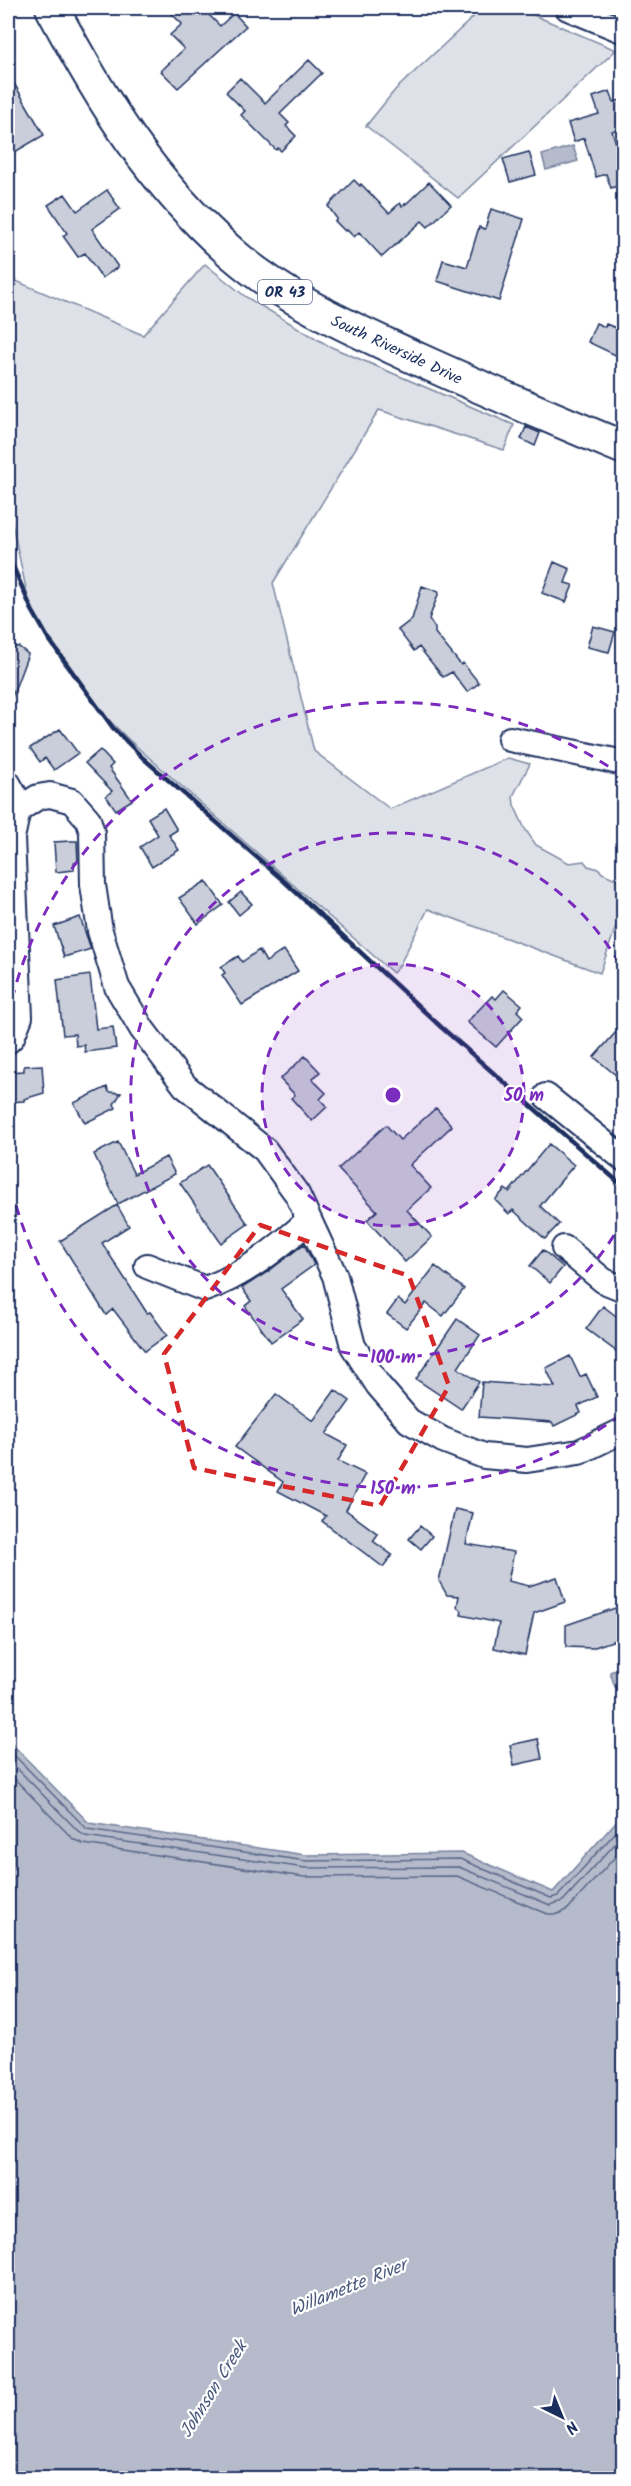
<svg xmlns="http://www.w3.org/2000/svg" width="631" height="2486" font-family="Kalam,sans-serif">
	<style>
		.green { fill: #dee1e7; stroke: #7c88a2; stroke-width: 1.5 }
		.water { fill: #b5bbca; stroke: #77839f; stroke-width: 1.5 }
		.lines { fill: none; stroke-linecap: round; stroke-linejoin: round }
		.shore { stroke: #596789; stroke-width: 1.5 }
		.building { fill: #caceda; stroke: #1b2f5e; stroke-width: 1.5 }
		.minor-casing { stroke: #1b2f5e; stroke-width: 28 }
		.major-casing { stroke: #1b2f5e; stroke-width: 36 }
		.minor { stroke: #fff; stroke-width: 24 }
		.major { stroke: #fff; stroke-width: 32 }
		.rail { stroke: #1b2f5e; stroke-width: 4.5 }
		.marked { fill: none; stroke: #d62828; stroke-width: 4.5; stroke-dasharray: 12 8; stroke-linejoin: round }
		.ring { fill: none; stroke: #7b2cbf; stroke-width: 3; stroke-dasharray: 10 8 }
		.labels { text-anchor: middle; stroke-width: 4.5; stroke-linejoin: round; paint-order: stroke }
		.shield { fill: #fff; stroke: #5f6d8e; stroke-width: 1.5 }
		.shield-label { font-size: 15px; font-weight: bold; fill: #1b2f5e }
		.street-label { font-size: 16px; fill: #1b2f5e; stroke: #fff }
		.water-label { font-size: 18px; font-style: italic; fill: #49597e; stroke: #fff }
		.centre { fill: #7b2cbf; stroke: #fff; stroke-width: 3 }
		.ring-label { font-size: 18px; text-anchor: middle; font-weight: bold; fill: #7b2cbf; stroke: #fff; stroke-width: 4.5; stroke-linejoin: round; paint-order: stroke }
	</style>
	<rect width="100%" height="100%" fill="#fff"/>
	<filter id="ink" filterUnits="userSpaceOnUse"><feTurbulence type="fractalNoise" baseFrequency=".0167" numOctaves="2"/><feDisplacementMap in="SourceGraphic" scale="12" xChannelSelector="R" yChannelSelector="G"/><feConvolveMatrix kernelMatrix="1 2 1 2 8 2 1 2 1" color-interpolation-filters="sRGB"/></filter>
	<g filter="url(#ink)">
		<!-- green -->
		<path class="green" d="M483,8H517L616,50L458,198L366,126L395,90Z
			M205,264L246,297L329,346L514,425L504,450L379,410L273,583L314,751L390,809L508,758L530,764L513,796L514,805L525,829L536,845L569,863L584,861L588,866L599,869L602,873L623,882V906L600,973L428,909L399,966L393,973L128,739L100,711L82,688L62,661L30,607L8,505V265L16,281L143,335Z"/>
		<!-- water -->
		<path class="water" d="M573,146L578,161L546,170L542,155Z
			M623,1667V1684L615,1687L610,1672Z
			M8,1740L89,1823L306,1855L462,1853L553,1892L623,1814V2478H8Z"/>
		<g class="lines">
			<!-- shore -->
			<path class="shore" d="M8,1749L87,1829L306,1861L460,1859L551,1898L558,1896L624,1823
				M8,1759L79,1832L85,1836L305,1868L459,1867L550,1905L563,1901L624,1834
				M8,1772L73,1839L83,1844L304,1877L457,1876L548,1914H558L568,1909L624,1847"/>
		</g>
		<!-- building -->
		<path class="building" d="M180,8H202L220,26L234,13L246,26L178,88L161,71L184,49L170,35L182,24L172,14Z
			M309,60L322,73L280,114L289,123L286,126L296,136L281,151L278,148L276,150L241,115L245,111L226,92L240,78L265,103Z
			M8,73L44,135L8,156Z
			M610,91L614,102L624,99V128L612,131L624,167V184L611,188L606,174L596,177L584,138L574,142L568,123L599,114L593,97Z
			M529,152L536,175L510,182L503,159Z
			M354,180L360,186L361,184L389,213L400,203L402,206L407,203L429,182L451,205L428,227L422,221L382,257L359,232L354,237L347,230L345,231L335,221L337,219L328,206Z
			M107,190L120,209L92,229L118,267L102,278L85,253L78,257L63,236L67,233L48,205L65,194L77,211Z
			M491,209L524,219L499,301L437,281L443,260L467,267L479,227L485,229Z
			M596,323L605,327L606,324L624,331V359L588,342Z
			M526,427L540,433L535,446L521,439Z
			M554,562L570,569L565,583L573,585L566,602L542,593Z
			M422,586L439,592L429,619L435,628V633L461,665L463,663L479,683L467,692L452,672L443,677L419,647L414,651L398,630L412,619Z
			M593,626L615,632L609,652L587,647Z
			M8,646L19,647L28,654L9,705L8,704Z
			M60,729L78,753L54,770L45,758L40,762L30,748Z
			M100,750L113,764L109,768L132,800L116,810L106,796L112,791L85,763Z
			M164,808L177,830L169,835L179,850L152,867L140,847L158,835L148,818Z
			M70,841H77L78,862L74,863V870L56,872L54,842Z
			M206,881L223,905L198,924L179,898Z
			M241,892L252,904L239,915L229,902Z
			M80,917L91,949L64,957L54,926Z
			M259,950L266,962L284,950L298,971L242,1005L222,975L225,973L221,967L238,956L242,962Z
			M90,975L96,1029L113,1027L116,1048L85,1052L84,1045L76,1046L75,1034L63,1035L57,980Z
			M504,990L522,1005L517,1011L523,1017L496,1047L467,1022L492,996L496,999Z
			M624,1023V1082L594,1057Z
			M305,1056L320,1072L312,1079L326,1093L320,1099L327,1107L312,1121L291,1098L295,1095L280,1079Z
			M42,1065L44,1093L24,1099V1101L8,1102V1072L24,1071V1066Z
			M107,1087L109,1092L121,1093L114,1104L116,1108L85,1123L74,1103Z
			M436,1108L452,1126L410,1165L431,1188L407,1210L432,1237L405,1262L367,1220L377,1211L338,1169L386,1125L400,1140Z
			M118,1142L134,1174L166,1157L175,1174L118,1204L94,1154Z
			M549,1144L574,1165L540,1206L559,1224L545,1239L513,1210L509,1214L495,1200L505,1189L509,1192Z
			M207,1165L248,1224L221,1243L180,1183Z
			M117,1205L129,1226L102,1243L147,1313L150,1312L167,1335L145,1351L113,1309L106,1315L60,1241Z
			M304,1244L314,1265L281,1289L303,1319L271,1342L245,1306L251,1301L242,1288L269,1271Z
			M543,1250L563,1267L550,1283L530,1266Z
			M435,1266L464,1289L443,1316L426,1303L406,1328L387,1314L398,1299L405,1305Z
			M603,1306L624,1322V1357L586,1329Z
			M457,1319L480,1335L458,1368L479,1382L461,1409L416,1379Z
			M570,1356L580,1377L586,1374L597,1397L578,1406L581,1413L554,1426L552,1422L479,1417L482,1382L555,1387L546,1368Z
			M335,1390L350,1401L326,1434L347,1445L338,1461L365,1474L346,1510L378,1534L373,1541L392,1555L383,1567L322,1521L326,1516L278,1491L283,1482L235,1447L276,1394L313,1421Z
			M455,1509L473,1513L466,1544L514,1552L508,1581L529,1586L557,1577L565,1602L534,1613L525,1655L494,1648L499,1623L461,1615L462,1611L457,1607L459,1596L447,1595L439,1581Z
			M420,1526L432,1536L421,1549L409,1539Z
			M624,1605V1637L592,1648L566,1647V1625Z
			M538,1739L542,1759L514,1765L510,1745Z"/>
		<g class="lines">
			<!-- minor casing -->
			<g class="minor-casing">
				<path id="minor" d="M568,8L624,31
					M510,739L624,763
					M8,783L22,808
					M8,1041L12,1037L20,1017L12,838L18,810L38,797L50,795L72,801L88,819L92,832L93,885L100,931L117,987L142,1029L185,1086L265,1150L297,1194L335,1276L353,1346L378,1385L409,1421L443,1440L484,1456L527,1460L579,1452L624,1430
					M546,1096L624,1159
					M564,1248L604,1281L624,1289
					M147,1266L205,1289C245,1275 278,1248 309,1220"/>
			</g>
			<!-- major casing -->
			<g class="major-casing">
				<path id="major" d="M52,8C102,102 152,184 234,255C286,300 349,327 411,356C481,388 552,418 624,448"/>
			</g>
			<!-- minor -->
			<use href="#minor" class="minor"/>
			<!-- major -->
			<use href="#major" class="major"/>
			<!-- rail -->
			<path class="rail" d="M8,555L32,610L48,638L113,728L143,758L285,882L441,1027L624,1187"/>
		</g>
	</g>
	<!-- marked area -->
	<path class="marked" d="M260,1225L409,1276L449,1386L380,1506L194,1468L164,1354Z"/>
	<!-- distance rings -->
	<circle cx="393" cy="1095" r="131" fill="#7b2cbf" fill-opacity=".12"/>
	<g class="ring">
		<circle cx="393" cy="1095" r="131"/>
		<path d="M623 1220A262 262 0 1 1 623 970"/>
		<path d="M621 1415A393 393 0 0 1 8 1173M8 1017A393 393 0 0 1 621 775"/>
	</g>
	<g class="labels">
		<!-- shield labels -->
		<rect class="shield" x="258" y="280" width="54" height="24" rx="4.5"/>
		<g class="shield-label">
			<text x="285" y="297">OR 43</text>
		</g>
		<!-- street labels -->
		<g class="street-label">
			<text transform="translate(397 349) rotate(25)" y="6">South Riverside Drive</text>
		</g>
		<!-- water labels -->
		<g class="water-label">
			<text transform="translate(348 2287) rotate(-22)" y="6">Willamette River</text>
			<text transform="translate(213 2389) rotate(-58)" y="6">Johnson Creek</text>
		</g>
	</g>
	<circle cx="393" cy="1095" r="9" class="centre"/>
	<g class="ring-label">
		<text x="524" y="1101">50 m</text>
		<text x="393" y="1363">100 m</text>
		<text x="393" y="1494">150 m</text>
	</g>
	<!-- margin -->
	<rect width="631" height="2486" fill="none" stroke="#fff" stroke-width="30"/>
	<rect x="15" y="15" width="601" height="2456" fill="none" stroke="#1b2f5e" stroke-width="2" filter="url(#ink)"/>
	<!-- north arrow -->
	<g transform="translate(562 2417) rotate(137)" stroke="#ffffff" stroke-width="4.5" paint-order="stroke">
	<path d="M0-4.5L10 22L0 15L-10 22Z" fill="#1b2f5e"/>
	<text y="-9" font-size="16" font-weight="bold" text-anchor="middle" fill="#1b2f5e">N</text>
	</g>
</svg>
